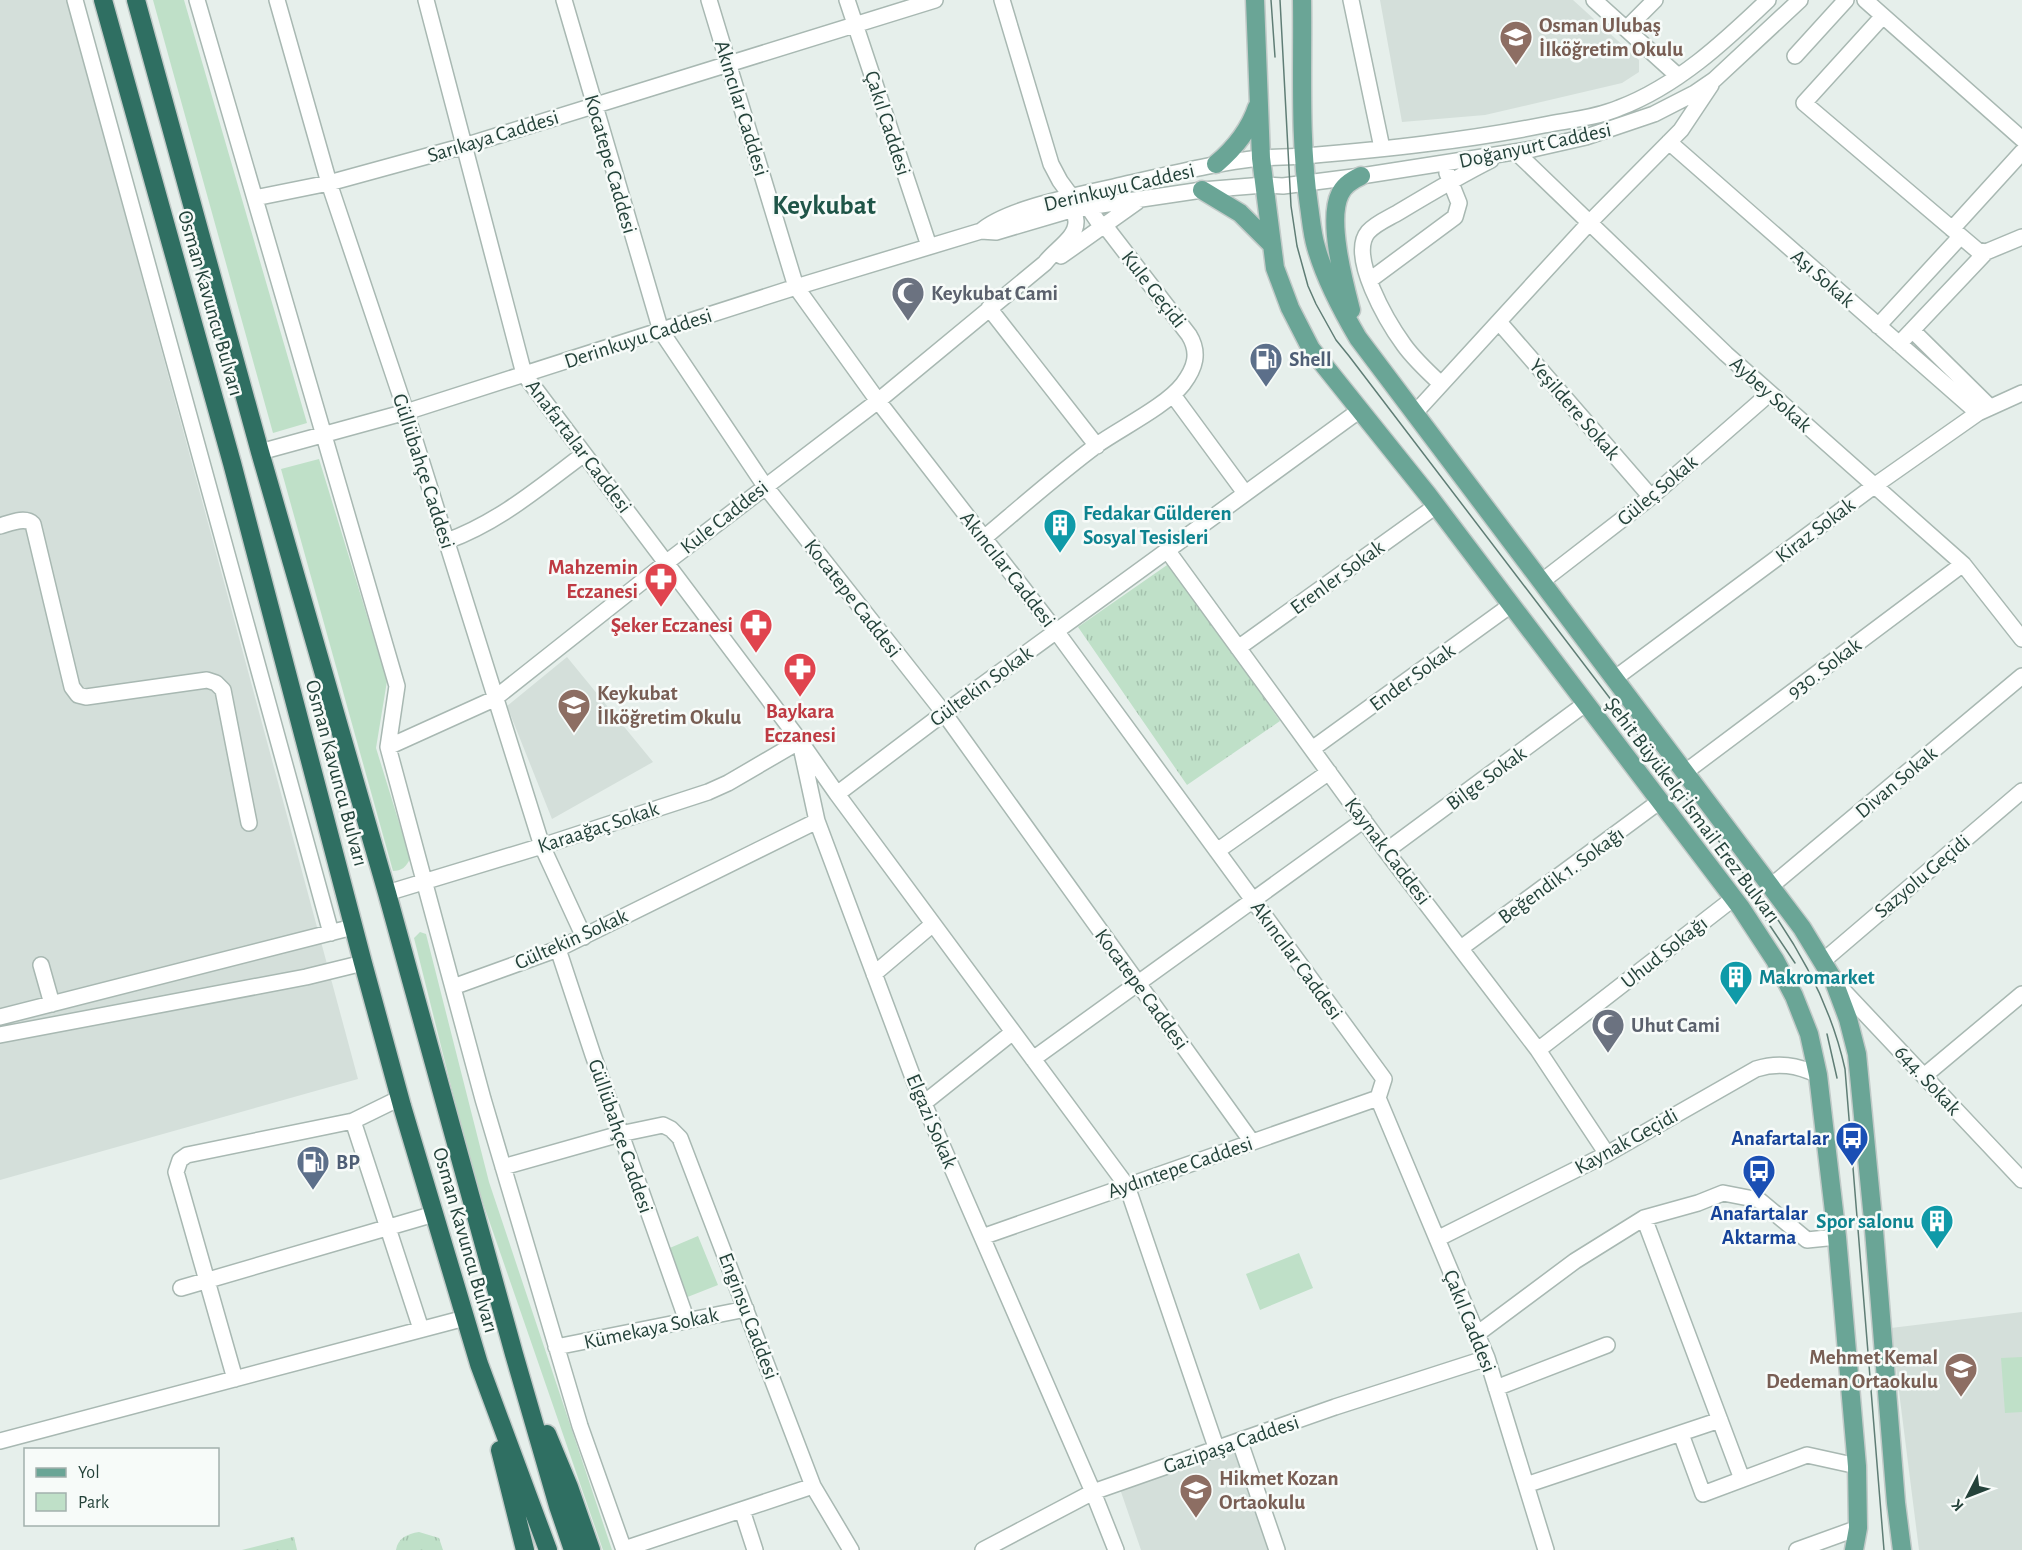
<svg xmlns="http://www.w3.org/2000/svg" width="2022" height="1550" font-family="'Alegreya Sans',sans-serif">
	<style>
		.built { fill: #d4dfda }
		.grass { fill: url(#grass-tufts) }
		.green { fill: #bfe0c8 }
		.lines { fill: none; stroke-linecap: round; stroke-linejoin: round }
		.minor-casing { stroke: #a8b8b2; stroke-width: 18 }
		.major-casing { stroke: #c2cac8; stroke-width: 21 }
		.highway-casing { stroke: #c2cac8; stroke-width: 21 }
		.minor { stroke: #fff; stroke-width: 15 }
		.major { stroke: #6aa596; stroke-width: 18 }
		.highway { stroke: #2f6f62; stroke-width: 18 }
		.tram { stroke: #5f7d75; stroke-width: 1.5 }
		.labels { text-anchor: middle; stroke-width: 5; stroke-linejoin: round; paint-order: stroke }
		.education-label { font-size: 21px; font-weight: bold; fill: #785e54; stroke: #f7fbf9; text-anchor: start }
		.street-label { font-size: 21px; fill: #24423a; stroke: #f7fbf9 }
		.worship-label { font-size: 21px; font-weight: bold; fill: #5b616d; stroke: #f7fbf9; text-anchor: start }
		.service-label { font-size: 21px; font-weight: bold; fill: #4e5e75; stroke: #f7fbf9; text-anchor: start }
		.culture-label { font-size: 21px; font-weight: bold; fill: #0d838f; stroke: #f7fbf9; text-anchor: start }
		.health-label { font-size: 21px; font-weight: bold; fill: #be3a42; stroke: #f7fbf9; text-anchor: end }
		.transit-label { font-size: 21px; font-weight: bold; fill: #164399; stroke: #f7fbf9; text-anchor: end }
		.district-label { font-size: 27px; font-weight: bold; fill: #1f5548; stroke: #f7fbf9 }
	</style>
	<defs>
		<pattern id="grass-tufts" width="24" height="20" patternUnits="userSpaceOnUse" patternTransform="scale(1.5)"><rect width="24" height="20" fill="#bfe0c8"/><path d="M3 7l-1-3M5 7V3M7 7l1-3M15 17l-1-3M17 17v-4M19 17l1-3" fill="none" stroke="#a4c1ad"/></pattern>
	</defs>
	<rect width="100%" height="100%" fill="#e6efeb"/>
	<!-- built -->
	<path class="built" d="M0,0H67L358,1079L0,1180Z
		M1380,0H1573L1639,60V72L1622,83L1485,115L1402,122Z
		M567,657L653,762L552,819L507,706Z
		M2022,1312V1550H1919L1891,1328Z
		M1236,1449L1271,1550H1141L1120,1489Z"/>
	<!-- grass -->
	<path class="grass" d="M1170,563L1280,721L1187,785L1078,627Z
		M419,1532L439,1538L443,1550H396C398,1538 407,1534 419,1532Z
		M294,1537L297,1550H242L293,1537Z"/>
	<!-- green -->
	<path class="green" d="M153,0H184L307,423L273,433Z
		M319,459L387,681L376,748L410,858C407,867 401,871 393,871L281,469Z
		M420,932L426,934L489,1182L612,1550H603L473,1174L414,938Z
		M698,1236L718,1285L685,1298L665,1250Z
		M1299,1253L1313,1288L1260,1310L1246,1274Z
		M2022,1357V1412L2005,1413L2001,1358Z"/>
	<g class="lines">
		<!-- minor casing -->
		<g class="minor-casing">
			<path id="minor" d="M75,0L331,933
				M197,0L397,686L388,747L483,1099L580,1426L624,1550
				M277,0L329,183L406,412L542,846L584,937
				M426,0L524,374L800,741L837,794L1127,1186L1217,1450
				M564,0L661,331L765,486L944,713L1252,1142
				M709,0L796,287L878,401L1056,631L1384,1079L1378,1098
				M847,0L929,246
				M1351,0L1382,148
				M1594,0L1678,76
				M1865,0L2022,139
				M1883,16L1804,103L1977,250L1986,252L2022,237
				M1626,29L1655,0
				M1795,56L1846,0
				M1669,142L1978,413
				M1516,152L1726,354L1963,564L2022,639
				M255,198L329,183L464,146L935,0
				M1952,229L2022,152
				M981,231C1009,207 1084,194 1122,185C1168,175 1213,163 1260,158C1275,157 1290,157 1305,156C1385,149 1465,141 1544,125C1569,120 1595,118 1619,108C1677,86 1724,42 1768,0
				M1061,256L1137,202
				M1370,280L1455,217L1459,203L1447,173
				M989,308L1097,446
				M1499,322L1651,497
				M1878,326L1960,237
				M1912,330L1990,407
				M1899,344L1986,252
				M1441,384C1428,372 1414,359 1404,345C1388,323 1348,256 1368,232C1376,223 1389,218 1399,212C1429,194 1459,176 1491,160
				M1173,395L1245,493
				M1414,414L1589,223L1681,130L1711,85
				M260,452L406,412L796,287L981,231L996,232L1074,209L1202,190L1264,185L1283,186L1361,176L1533,149L1586,137L1654,114L1695,93L1714,80L1800,0
				M0,526C10,523 25,516 33,524L72,687L78,695L86,697L207,680L216,683L223,690L249,823
				M984,538C1021,507 1058,474 1097,445C1121,428 1166,406 1183,384C1195,368 1200,353 1189,335L1109,231L1101,226L1088,207L1071,196L1060,181L1051,164L1002,0
				M447,541C499,522 540,487 584,454
				M1167,550L1386,851L1538,1050L1607,1154
				M1541,582L1651,497L1770,393
				M1238,648L1436,506
				M1614,679L1874,486L1978,413L2022,393
				M388,747L494,699L667,562L878,401L1045,263C1054,250 1077,238 1076,221C1075,213 1073,204 1071,196
				M801,747L817,821L915,1083L1093,1492L1116,1550
				M1312,749L1511,605
				M1684,773L1963,564
				M837,794L944,713L1360,410
				M1217,851L1329,772
				M1386,851L1585,704
				M1770,887L2022,676
				M387,893L542,846L708,792L728,783L800,741
				M1461,948L1660,801
				M558,949L593,1055L687,1321
				M1823,961L2022,791
				M41,965L52,1004
				M874,974L933,924
				M1837,984L2022,1180
				M453,987L558,949L817,821
				M0,1017L353,927
				M0,1035L306,977L363,963
				M1538,1050L1734,898
				M1033,1059L1364,820
				M1924,1076L2022,994
				M1378,1098L1487,1358L1546,1550
				M924,1103L1013,1032
				M353,1121L421,1329
				M503,1167L620,1134L663,1125L671,1129L680,1138L813,1486L851,1550
				M1644,1218L1742,1479
				M982,1237L1378,1098
				M1437,1239L1607,1154L1756,1069C1778,1062 1797,1065 1818,1075
				M181,1288L434,1214
				M1477,1334L1575,1261L1644,1218L1698,1203L1723,1193L1759,1200L1807,1240L1837,1237
				M556,1347L746,1309
				M235,1379L176,1172L180,1160L187,1155L353,1121L400,1098
				M1496,1388L1607,1345
				M1681,1434L1703,1494L1807,1455L1857,1466
				M0,1441L465,1318
				M1240,1442L1277,1550
				M1526,1485L1720,1420
				M742,1510L755,1550
				M624,1549L813,1486
				M983,1550L1093,1492L1335,1407L1487,1358
				M1797,1550L1858,1528"/>
		</g>
		<!-- major casing -->
		<g class="major-casing">
			<path id="major" d="M1255,0L1261,158L1275,268L1290,308L1311,349L1428,495L1741,908L1775,960L1794,996L1809,1034L1818,1075L1837,1237L1857,1466L1858,1528L1854,1550
				M1302,0C1303,68 1299,138 1309,206C1311,219 1312,234 1316,247C1325,279 1341,309 1358,338L1802,928L1833,979L1848,1019L1857,1054L1874,1230L1896,1503L1902,1550
				M1216,164C1235,148 1249,131 1257,107
				M1202,190L1240,213L1272,245
				M1351,310C1344,283 1327,220 1340,194C1344,185 1352,180 1361,176"/>
		</g>
		<!-- highway casing -->
		<g class="highway-casing">
			<path id="highway" d="M103,0L232,463L363,963L402,1106L479,1364L548,1550
				M136,0L260,452L387,893L514,1354L558,1506L573,1550
				M547,1434L569,1487L591,1550
				M500,1450L525,1550"/>
		</g>
		<!-- minor -->
		<use href="#minor" class="minor"/>
		<!-- major -->
		<use href="#major" class="major"/>
		<!-- highway -->
		<use href="#highway" class="highway"/>
		<!-- tram -->
		<path class="tram" d="M1271,0L1275,57
			M1280,0L1291,206L1297,246L1308,286L1316,304L1336,340L1349,356L1769,907C1804,956 1832,1010 1845,1069L1884,1550
			M1748,893L1795,963
			M1827,1034L1837,1078"/>
	</g>
	<!-- icons -->
	<defs>
		<g id="school-pin" transform="scale(1.725)"><path d="M0 17L-7.5 6A9.5 9.5 0 1 1 7.5 6Z" fill="#8d6e63" stroke="#f7fbf9"/><path d="M0-5L7-2L0 1L-7-2ZM-4 1L0 2.5L4 1V4Q0 6-4 4Z" fill="#fff"/></g>
		<g id="mosque-pin" transform="scale(1.725)"><path d="M0 17L-7.5 6A9.5 9.5 0 1 1 7.5 6Z" fill="#6b7280" stroke="#f7fbf9"/><path d="M3.5-4.9A6 6 0 1 0 3.5 4.9A5 5 0 1 1 3.5-4.9Z" fill="#fff"/></g>
		<g id="fuel-pin" transform="scale(1.725)"><path d="M0 17L-7.5 6A9.5 9.5 0 1 1 7.5 6Z" fill="#5c6f8a" stroke="#f7fbf9"/><path d="M-5.5-6h7V0h2V4h1.3V-2.5L3-4.5l.8-.8L6-3V5H2.5V1h-1V6h-7ZM-4.2-4.7v3.2H.2V-4.7Z" fill="#fff"/></g>
		<g id="building-pin" transform="scale(1.725)"><path d="M0 17L-7.5 6A9.5 9.5 0 1 1 7.5 6Z" fill="#0f9aa8" stroke="#f7fbf9"/><path d="M-4-6H4V6H1V3H-1V6H-4ZM-2.5-4.3h1.7v1.8h-1.7ZM.8-4.3h1.7v1.8H.8ZM-2.5-1h1.7V.8h-1.7ZM.8-1h1.7V.8H.8Z" fill="#fff"/></g>
		<g id="pharmacy-pin" transform="scale(1.725)"><path d="M0 17L-7.5 6A9.5 9.5 0 1 1 7.5 6Z" fill="#e0444e" stroke="#f7fbf9"/><path d="M-2-6h4v4h4v4h-4v4h-4v-4h-4v-4h4Z" fill="#fff"/></g>
		<g id="bus-pin" transform="scale(1.725)"><path d="M0 17L-7.5 6A9.5 9.5 0 1 1 7.5 6Z" fill="#1a4fb4" stroke="#f7fbf9"/><path d="M-5-6H5V4H4V6H2V4H-2V6H-4V4H-5ZM-3.5-4V0h7V-4ZM-3.5 1.2v1.5H-2V1.2ZM2 1.2v1.5H3.5V1.2Z" fill="#fff"/></g>
	</defs>
	<g fill-rule="evenodd">
		<use href="#school-pin" x="1516" y="37"/>
		<use href="#mosque-pin" x="908" y="293"/>
		<use href="#fuel-pin" x="1266" y="359"/>
		<use href="#building-pin" x="1060" y="525"/>
		<use href="#pharmacy-pin" x="661" y="579"/>
		<use href="#pharmacy-pin" x="756" y="625"/>
		<use href="#pharmacy-pin" x="800" y="669"/>
		<use href="#school-pin" x="574" y="705"/>
		<use href="#building-pin" x="1736" y="977"/>
		<use href="#mosque-pin" x="1608" y="1025"/>
		<use href="#bus-pin" x="1852" y="1138"/>
		<use href="#fuel-pin" x="313" y="1162"/>
		<use href="#bus-pin" x="1759" y="1171"/>
		<use href="#building-pin" x="1937" y="1221"/>
		<use href="#school-pin" x="1961" y="1369"/>
		<use href="#school-pin" x="1196" y="1490"/>
	</g>
	<g class="labels">
		<!-- education labels -->
		<g class="education-label">
			<text x="1539" y="32">Osman Ulubaş<tspan x="1539" dy="24">İlköğretim Okulu</tspan></text>
			<text x="597" y="700">Keykubat<tspan x="597" dy="24">İlköğretim Okulu</tspan></text>
			<text x="1938" y="1364" text-anchor="end">Mehmet Kemal<tspan x="1938" dy="24">Dedeman Ortaokulu</tspan></text>
			<text x="1219" y="1485">Hikmet Kozan<tspan x="1219" dy="24">Ortaokulu</tspan></text>
		</g>
		<!-- street labels -->
		<g class="street-label">
			<text transform="translate(742 108) rotate(73)" y="7">Akıncılar Caddesi</text>
			<text transform="translate(888 123) rotate(72)" y="7">Çakıl Caddesi</text>
			<text transform="translate(493 136) rotate(-17)" y="7">Sarıkaya Caddesi</text>
			<text transform="translate(1535 145) rotate(-12)" y="7">Doğanyurt Caddesi</text>
			<text transform="translate(611 164) rotate(74)" y="7">Kocatepe Caddesi</text>
			<text transform="translate(1119 187) rotate(-13)" y="7">Derinkuyu Caddesi</text>
			<text transform="translate(1823 278) rotate(41)" y="7">Aşı Sokak</text>
			<text transform="translate(1154 289) rotate(52)" y="7">Kule Geçidi</text>
			<text transform="translate(211 303) rotate(74)" y="7">Osman Kavuncu Bulvarı</text>
			<text transform="translate(638 338) rotate(-18)" y="7">Derinkuyu Caddesi</text>
			<text transform="translate(1771 394) rotate(42)" y="7">Aybey Sokak</text>
			<text transform="translate(1575 409) rotate(49)" y="7">Yeşildere Sokak</text>
			<text transform="translate(579 446) rotate(53)" y="7">Anafartalar Caddesi</text>
			<text transform="translate(424 471) rotate(72)" y="7">Güllübahçe Caddesi</text>
			<text transform="translate(1657 490) rotate(-40)" y="7">Güleç Sokak</text>
			<text transform="translate(724 517) rotate(-38)" y="7">Kule Caddesi</text>
			<text transform="translate(1815 530) rotate(-37)" y="7">Kiraz Sokak</text>
			<text transform="translate(1008 569) rotate(52)" y="7">Akıncılar Caddesi</text>
			<text transform="translate(1337 577) rotate(-36)" y="7">Erenler Sokak</text>
			<text transform="translate(853 598) rotate(52)" y="7">Kocatepe Caddesi</text>
			<text transform="translate(1824 668) rotate(-37)" y="7">930. Sokak</text>
			<text transform="translate(1412 677) rotate(-36)" y="7">Ender Sokak</text>
			<text transform="translate(981 686) rotate(-36)" y="7">Gültekin Sokak</text>
			<text transform="translate(337 773) rotate(75)" y="7">Osman Kavuncu Bulvarı</text>
			<text transform="translate(1486 778) rotate(-36)" y="7">Bilge Sokak</text>
			<text transform="translate(1896 782) rotate(-40)" y="7">Divan Sokak</text>
			<text transform="translate(1693 810) rotate(53)" y="7">Şehit Büyükelçi İsmail Erez Bulvarı</text>
			<text transform="translate(598 827) rotate(-18)" y="7">Karaağaç Sokak</text>
			<text transform="translate(1388 851) rotate(53)" y="7">Kaynak Caddesi</text>
			<text transform="translate(1561 875) rotate(-36)" y="7">Beğendik 1. Sokağı</text>
			<text transform="translate(1922 876) rotate(-40)" y="7">Sazyolu Geçidi</text>
			<text transform="translate(571 939) rotate(-24)" y="7">Gültekin Sokak</text>
			<text transform="translate(1664 952) rotate(-38)" y="7">Uhud Sokağı</text>
			<text transform="translate(1297 960) rotate(54)" y="7">Akıncılar Caddesi</text>
			<text transform="translate(1142 989) rotate(54)" y="7">Kocatepe Caddesi</text>
			<text transform="translate(1928 1080) rotate(47)" y="7">644. Sokak</text>
			<text transform="translate(932 1121) rotate(67)" y="7">Elgazi Sokak</text>
			<text transform="translate(621 1136) rotate(71)" y="7">Güllübahçe Caddesi</text>
			<text transform="translate(1626 1141) rotate(-29)" y="7">Kaynak Geçidi</text>
			<text transform="translate(1180 1167) rotate(-19)" y="7">Aydıntepe Caddesi</text>
			<text transform="translate(466 1240) rotate(74)" y="7">Osman Kavuncu Bulvarı</text>
			<text transform="translate(749 1316) rotate(69)" y="7">Enginsu Caddesi</text>
			<text transform="translate(1470 1321) rotate(68)" y="7">Çakıl Caddesi</text>
			<text transform="translate(651 1328) rotate(-12)" y="7">Kümekaya Sokak</text>
			<text transform="translate(1231 1444) rotate(-19)" y="7">Gazipaşa Caddesi</text>
		</g>
		<!-- worship labels -->
		<g class="worship-label">
			<text x="931" y="300">Keykubat Cami</text>
			<text x="1631" y="1032">Uhut Cami</text>
		</g>
		<!-- service labels -->
		<g class="service-label">
			<text x="1289" y="366">Shell</text>
			<text x="336" y="1169">BP</text>
		</g>
		<!-- culture labels -->
		<g class="culture-label">
			<text x="1083" y="520">Fedakar Gülderen<tspan x="1083" dy="24">Sosyal Tesisleri</tspan></text>
			<text x="1759" y="984">Makromarket</text>
			<text x="1914" y="1228" text-anchor="end">Spor salonu</text>
		</g>
		<!-- health labels -->
		<g class="health-label">
			<text x="638" y="574">Mahzemin<tspan x="638" dy="24">Eczanesi</tspan></text>
			<text x="733" y="632">Şeker Eczanesi</text>
			<text x="800" y="718" text-anchor="middle">Baykara<tspan x="800" dy="24">Eczanesi</tspan></text>
		</g>
		<!-- transit labels -->
		<g class="transit-label">
			<text x="1829" y="1145">Anafartalar</text>
			<text x="1759" y="1220" text-anchor="middle">Anafartalar<tspan x="1759" dy="24">Aktarma</tspan></text>
		</g>
		<!-- district labels -->
		<g class="district-label">
			<text x="824" y="214">Keykubat</text>
		</g>
	</g>
	<!-- legend -->
	<rect x="24" y="1448" width="195" height="78" fill="#f7fbf9" stroke="#a3b1ad" stroke-width="1.5"/>
	<rect x="36" y="1468" width="30" height="9" fill="#6aa596" stroke="#a3b1ad" stroke-width="1.5"/>
	<text x="78" y="1478" font-size="18" fill="#24423a">Yol</text>
	<rect x="36" y="1493" width="30" height="18" fill="#bfe0c8" stroke="#a3b1ad" stroke-width="1.5"/>
	<text x="78" y="1508" font-size="18" fill="#24423a">Park</text>
	<!-- north arrow -->
	<g transform="translate(1968 1496) rotate(228)" stroke="#f7fbf9" stroke-width="4.5" paint-order="stroke">
	<path d="M0-4.5L10 22L0 15L-10 22Z" fill="#24423a"/>
	<text y="-9" font-size="16" font-weight="bold" text-anchor="middle" fill="#24423a">K</text>
	</g>
</svg>
